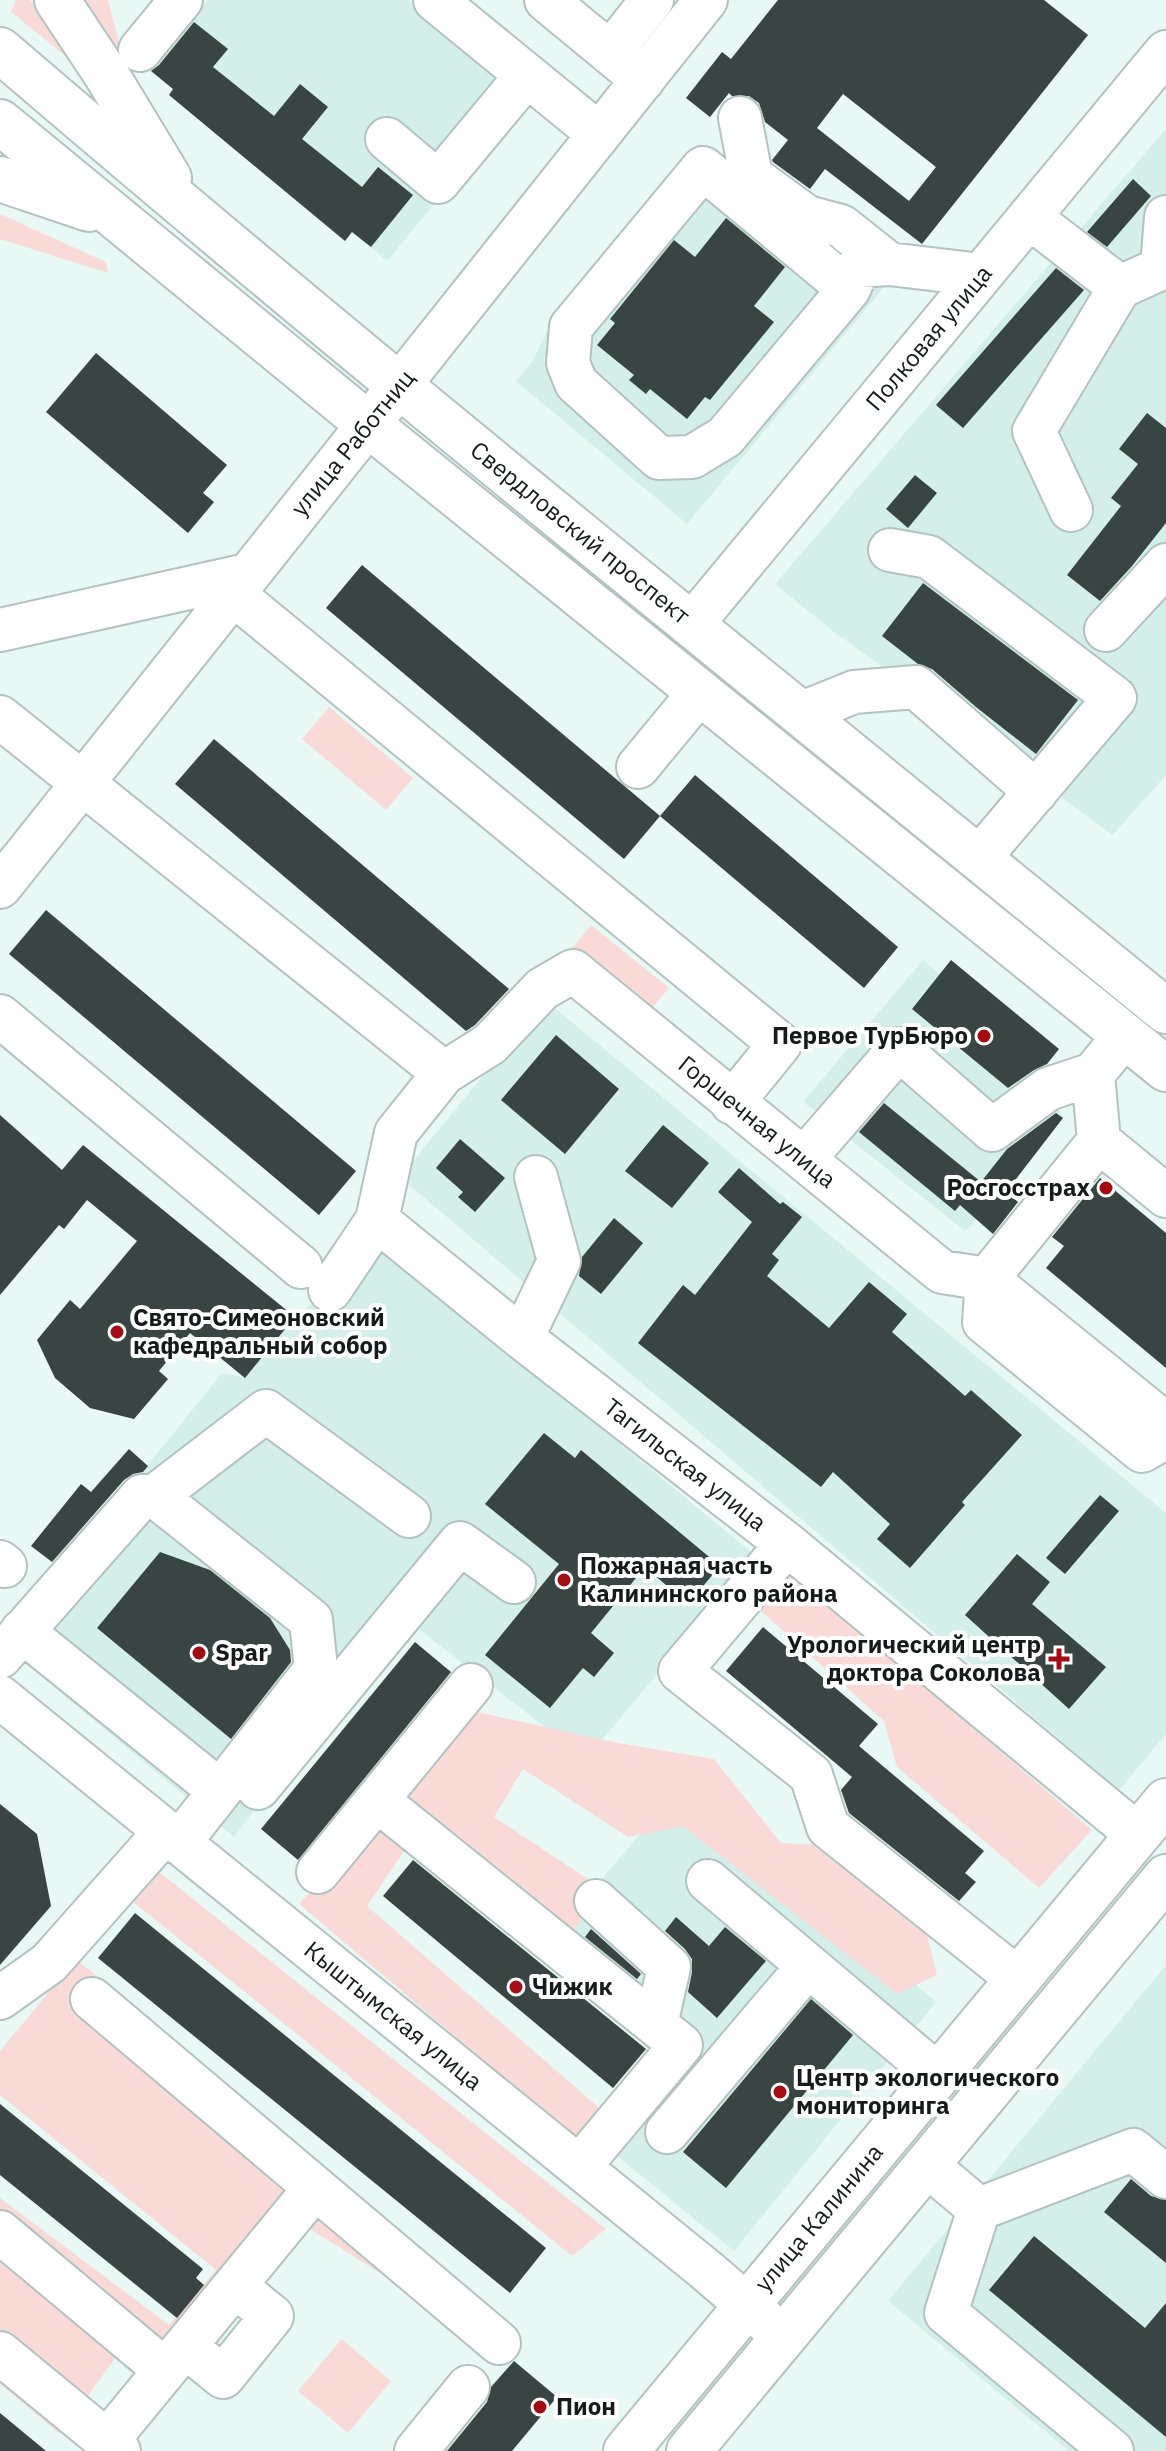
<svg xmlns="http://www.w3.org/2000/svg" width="1166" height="2451" font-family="'IBM Plex Sans',sans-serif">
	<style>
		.built { fill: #d4efea }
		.green { fill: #fadad6 }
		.building { fill: #384543; fill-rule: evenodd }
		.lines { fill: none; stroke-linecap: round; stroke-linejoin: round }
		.minor-casing { stroke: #b2c2c0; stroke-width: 46 }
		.major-casing { stroke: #b2c2c0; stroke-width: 48 }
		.minor { stroke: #fff; stroke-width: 42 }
		.major { stroke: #fff; stroke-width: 44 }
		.poi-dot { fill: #a40c13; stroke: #fff; stroke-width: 3 }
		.labels { text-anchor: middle; stroke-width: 8; stroke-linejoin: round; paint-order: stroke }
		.street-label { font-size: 24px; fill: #151b1a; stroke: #fff }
		.poi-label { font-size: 24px; font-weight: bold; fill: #151b1a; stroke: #fff; text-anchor: start }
	</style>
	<rect width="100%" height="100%" fill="#e7f8f5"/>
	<!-- built -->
	<path class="built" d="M208,0H409L524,95L387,261L352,232L345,241L169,95L173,89L151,70Z
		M1166,129V775L1113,835L833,631L775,584Z
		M699,143L836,253L846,255L885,286L687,524L516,381L532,362L552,321Z
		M923,960L1052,1067L1049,1089L1063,1118L1002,1197L965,1231L803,1102Z
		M545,1000L1166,1513V1734L1119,1790L400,1177Z
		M370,1238L756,1556L586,1759L403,1617L234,1837L0,1642L61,1573L222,1373L246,1377L295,1317L316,1300Z
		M682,1785L936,2002L734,2251L617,2156L703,2051L559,1929Z
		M1166,1965V2451H1069L888,2301Z"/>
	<!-- green -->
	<path class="green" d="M16,0H30L78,66L11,12Z
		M79,0H108L127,73Z
		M0,214L106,262L108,273L0,239Z
		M329,707L413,778L386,810L302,739Z
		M591,925L669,988L649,1012L572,948Z
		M790,1572L1092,1830L1039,1888L897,1767L884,1721L756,1607Z
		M473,1711L618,1743L714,1759L781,1843L818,1845L924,1923L937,1975L897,1994L683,1826L628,1837L523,1769L494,1817L600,1887L561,1953L406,1848L367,1906L605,2113L576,2139L299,1904Z
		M158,1871L606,2229L572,2256L132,1901Z
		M76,1959L416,2244L391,2280L277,2208L165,2351L135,2331L60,2434L0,2384V2198L169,2325L216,2270L0,2095V2051Z
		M342,2339L391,2381L348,2433L298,2391Z"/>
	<!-- building -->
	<path class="building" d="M778,0H1044L1088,35L922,244L825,169L810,189L773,162L772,160L788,140L765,122L759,103L749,96H732L729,93L710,117L686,98L722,52L731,59ZM843,94L936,167L909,201L817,128Z
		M194,22L228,49L213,67L274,116L300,84L328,107L302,139L362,187L378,167L413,195L371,247L352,232L345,241L169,95L173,89L151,71L159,65Z
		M1133,179L1151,196L1107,247L1087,232Z
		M726,218L785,267L754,306L774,322L710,400L705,397L687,419L650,389L646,394L629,380L634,375L597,345L615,323L610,319L674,240L695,257Z
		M1056,268L1084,290L963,428L936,405Z
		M96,353L227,465L203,493L214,502L188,533L46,412Z
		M1147,413L1166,428V523L1132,566L1100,601L1067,575L1121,506L1111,498L1138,464L1119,449Z
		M915,475L937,493L908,528L886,509Z
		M362,565L660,816L624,859L326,608Z
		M923,583L1078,700L1036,754L976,707L932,669L918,664L882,636Z
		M214,739L509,989L475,1025L466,1031L175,784Z
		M695,775L898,947L864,988L660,816Z
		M46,910L356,1171L319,1215L9,954Z
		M951,960L1059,1049L1047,1064L1034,1070L1008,1088L912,1009Z
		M556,1035L619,1089L565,1154L501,1100Z
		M884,1103L981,1182L1007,1149L1056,1113L1063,1118L1006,1192L1018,1202L993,1234L960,1205L955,1211L859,1132Z
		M0,1115L62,1170L83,1145L295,1317L245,1378L190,1333L159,1371L168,1379L134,1419L90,1408L55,1378L37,1340L70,1300L80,1309L137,1241L87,1200L64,1229L59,1225L0,1295Z
		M663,1125L709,1163L672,1208L625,1171Z
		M460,1139L505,1178L475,1212L458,1197L463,1192L436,1168Z
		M739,1168L780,1204L783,1202L802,1217L772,1254L779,1260L767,1276L829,1328L869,1282L907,1314L892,1332L965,1396L971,1390L1022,1435L962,1502L965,1505L910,1568L877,1539L890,1524L833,1472L821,1487L638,1343L683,1285L695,1295L752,1222L718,1192Z
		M1100,1178L1166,1233V1368L1046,1268L1064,1246L1052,1237Z
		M614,1218L643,1243L601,1294L579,1276L582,1257Z
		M544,1433L575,1458L581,1450L720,1566L688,1604L645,1567L591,1633L614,1653L594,1677L583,1668L550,1708L485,1655L559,1564L485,1504Z
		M129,1449L148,1466L143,1472L133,1474L124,1480L52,1562L31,1546L81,1484L91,1492Z
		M1100,1495L1119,1511L1065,1574L1046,1558Z
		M160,1552L210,1570L270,1618L290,1650L291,1662L231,1739L97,1628Z
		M1017,1554L1050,1582L1032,1604L1106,1667L1069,1709L965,1615Z
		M763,1627L878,1724L859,1746L984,1851L965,1873L976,1882L959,1901L849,1813L841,1790L852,1777L726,1671Z
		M415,1642L451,1672L298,1860L261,1829Z
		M0,1804L37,1834L51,1906L0,1965Z
		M413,1860L646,2049L613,2088L383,1896Z
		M135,1913L546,2248L510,2293L98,1958Z
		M676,1917L709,1946L725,1927L766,1961L717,2018L688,1992L692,1972V1959L685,1949L665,1931Z
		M591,1929L641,1974L637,1979L585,1937Z
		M811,1999L853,2035L726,2188L683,2152Z
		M0,2104L203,2269L196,2278L204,2285L177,2318L0,2175Z
		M1131,2179L1151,2196L1166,2200V2263L1104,2212Z
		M1034,2236L1145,2328L1166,2303V2437L989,2290Z
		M514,2361L557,2397L512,2451H447L487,2402L491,2387Z
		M0,2413L46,2451H0Z"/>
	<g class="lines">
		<!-- minor casing -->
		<g class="minor-casing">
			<path id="minor" d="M435,0L599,134
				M546,0L643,80
				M140,50L181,0
				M610,53L652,0
				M740,118L751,176L807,217L841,226L889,264
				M387,139L438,182L527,75
				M1029,217L1120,287
				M1162,268L1166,217
				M849,289L725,437L692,457L659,458L576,383L568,363L571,327L703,168L849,289L859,266L889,264L981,275
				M1071,510L1034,431L1120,287L1162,268H1166
				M890,550L929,557L1115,698L979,858
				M233,594L780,1044L732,1103
				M692,624L1166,52
				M0,630L247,575
				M1106,630L1166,565
				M802,713L854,692L916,687L1036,792
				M0,717L444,1073
				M638,767L700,692
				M0,887L706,0
				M0,1016L301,1267
				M1125,1035L1093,1074L1099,1141L987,1279L1157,1417L1166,1434
				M1099,1141L1166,1196
				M804,1159L899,1049L992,1130L1048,1089L1093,1074
				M377,1220L522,1338L787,1544L1138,1835
				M330,1290L377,1220L396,1133L444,1073L490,1044L542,989L573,971L942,1272L987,1279L984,1322L1142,1451L1166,1437
				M522,1338L559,1261L536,1177
				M155,1496L266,1411L409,1516
				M787,1544L680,1671L811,1775L828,1827L1018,1979
				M0,1562L5,1566
				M22,1631L220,1791
				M0,1657L142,1496H155L311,1620L316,1669L179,1843
				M0,1697L706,2270L784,2337
				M258,1788L460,1543L514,1582
				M377,1800L681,2045L579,2167
				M318,1872L471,1685
				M708,1881L938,2075
				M596,1901L669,1967L656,2025
				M0,1998L49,1963L165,1832
				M92,1999L499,2343
				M667,2132L808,1966
				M927,2165L979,2209
				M979,2209L946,2313L1112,2451
				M979,2209L1133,2150L1166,2177
				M0,2232L165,2370
				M185,2346L223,2377L272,2316L235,2286
				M0,2353L119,2451
				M107,2441L315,2188
				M416,2451L468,2387"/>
		</g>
		<!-- major casing -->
		<g class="major-casing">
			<path id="major" d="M57,0L106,74L169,178
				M0,50C382,378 776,692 1166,1011
				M0,122L369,425L1166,1069
				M0,179L89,209
				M626,2451L1166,1801
				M689,2451L1166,1877"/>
		</g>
		<!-- minor -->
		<use href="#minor" class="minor"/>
		<!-- major -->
		<use href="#major" class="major"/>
	</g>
	<!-- markers -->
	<g class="poi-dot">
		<circle cx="984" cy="1036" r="8"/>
		<circle cx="1106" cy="1188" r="8"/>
		<circle cx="117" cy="1332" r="8"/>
		<circle cx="564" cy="1580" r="8"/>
		<circle cx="199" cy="1653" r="8"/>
		<path d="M1055 1647h8v8h8v8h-8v8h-8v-8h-8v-8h8z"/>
		<circle cx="516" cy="1987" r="8"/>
		<circle cx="780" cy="2092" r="8"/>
		<circle cx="540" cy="2407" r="8"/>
	</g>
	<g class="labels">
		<!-- street labels -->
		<g class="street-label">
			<text transform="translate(929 338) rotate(-50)" y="8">Полковая улица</text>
			<text transform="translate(353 443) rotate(-51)" y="8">улица Работниц</text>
			<text transform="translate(580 533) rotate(39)" y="8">Свердловский проспект</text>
			<text transform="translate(757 1122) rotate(39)" y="8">Горшечная улица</text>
			<text transform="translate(685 1465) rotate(38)" y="8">Тагильская улица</text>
			<text transform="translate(393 2016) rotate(39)" y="8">Кыштымская улица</text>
			<text transform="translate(819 2218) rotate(-50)" y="8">улица Калинина</text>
		</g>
		<!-- poi labels -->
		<g class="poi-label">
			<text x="968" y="1044" text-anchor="end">Первое ТурБюро</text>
			<text x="1090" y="1196" text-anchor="end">Росгосстрах</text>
			<text x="133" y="1326">Свято-Симеоновский<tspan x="133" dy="28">кафедральный собор</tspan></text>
			<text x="580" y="1574">Пожарная часть<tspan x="580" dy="28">Калининского района</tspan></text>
			<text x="1041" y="1653" text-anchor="end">Урологический центр<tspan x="1041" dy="28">доктора Соколова</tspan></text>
			<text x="215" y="1661">Spar</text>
			<text x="532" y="1995">Чижик</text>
			<text x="796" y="2086">Центр экологического<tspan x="796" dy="28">мониторинга</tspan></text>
			<text x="556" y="2415">Пион</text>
		</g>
	</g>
</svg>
